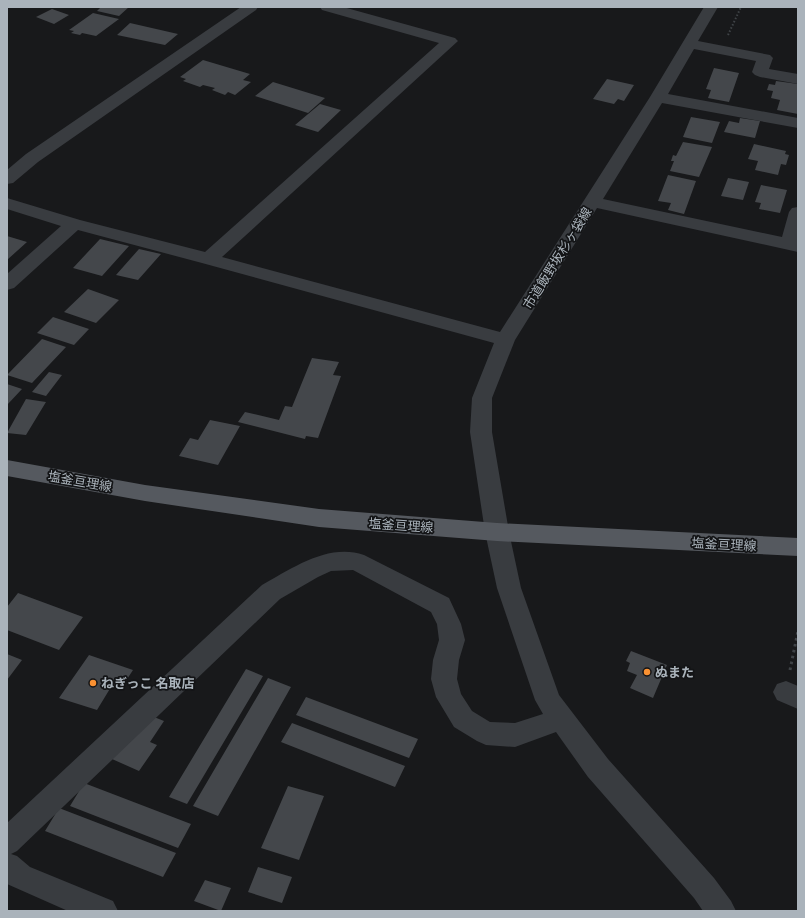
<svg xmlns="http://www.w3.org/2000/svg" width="805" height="918" font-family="'Archivo Narrow','Noto Sans JP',sans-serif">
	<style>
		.building { fill: #44474b }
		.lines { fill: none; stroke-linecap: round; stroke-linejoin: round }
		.path-far1 { stroke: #3f4347; stroke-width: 2; stroke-dasharray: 1.5 2; stroke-linecap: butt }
		.path { stroke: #3f4347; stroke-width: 3; stroke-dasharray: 2.5 3.5; stroke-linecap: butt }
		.minor { fill: #393c40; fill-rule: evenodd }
		.major { fill: #55595f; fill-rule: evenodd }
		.poi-dot { fill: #fa9132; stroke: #131416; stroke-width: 1.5 }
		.labels { text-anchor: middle; stroke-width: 3.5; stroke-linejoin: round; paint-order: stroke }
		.street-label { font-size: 13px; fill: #aab3bb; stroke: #131416 }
		.poi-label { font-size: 13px; font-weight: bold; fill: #aab3bb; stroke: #131416; text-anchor: start }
	</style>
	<rect width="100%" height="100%" fill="#18191b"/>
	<!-- building -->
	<path class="building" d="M101,7H129L119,16L97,11Z
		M52,9L69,15L54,24L36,17Z
		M93,13L119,19L96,36L82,33L80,35L71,33L74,31L69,30Z
		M130,23L178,34L165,45L117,35Z
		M203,60L250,74L243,80L251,82L235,95L228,92L225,95L212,90L215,88L203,85L200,87L183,81L186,79L180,77Z
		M714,68L739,73L729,102L708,98L711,90L706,89Z
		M607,79L634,85L624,101L618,99L614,104L593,99Z
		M776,81L798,84V114L777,110L780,100L771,98L773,91L767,90L769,84L775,85Z
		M273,82L325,98L308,113L255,96Z
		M320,104L341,110L318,132L295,125Z
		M691,117L720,122L712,143L683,137Z
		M740,118L760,121L755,138L724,132L729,121L739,123Z
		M683,142L712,147L699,177L670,171L674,161H671L673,155L676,156Z
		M754,144L786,151L785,154L789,155L786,165L781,164L778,175L755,170L758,161L748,159Z
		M668,175L696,181L684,214L668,210L671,203L658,201Z
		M728,178L749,182L743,200L721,196Z
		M761,185L787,190L780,213L759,209L761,203L755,202Z
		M7,236L27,242L7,260Z
		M100,239L129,246L102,276L73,268Z
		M139,249L161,254L138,280L116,275Z
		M88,289L119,300L96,323L64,312Z
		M53,317L89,329L74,345L37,333Z
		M42,339L66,347L32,383L7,375Z
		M312,358L339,362L333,375L341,376L318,438L306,436L305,439L238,422L245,412L279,420L285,406L292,407Z
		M49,372L62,375L46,396L32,392Z
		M7,384L22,389L7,405Z
		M26,399L46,402L26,435L7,433Z
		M210,420L240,426L218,465L179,456L190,438L198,440Z
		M18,593L83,617L59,650L7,630V607Z
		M631,651L667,665L653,698L630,688L637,675L627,671L630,663L626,661Z
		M7,654L22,660L7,680Z
		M89,655L133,670L120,690L111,687L97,710L59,698Z
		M246,669L263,676L187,804L169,797Z
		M268,678L291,687L218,816L193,806Z
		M306,697L418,739L409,758L296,715Z
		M154,717L164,721L150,742L157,745L139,771L112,759Z
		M292,723L405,766L395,787L281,742Z
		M84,783L191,824L178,848L70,806Z
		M288,786L324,796L299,860L261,848Z
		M59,808L176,853L163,877L45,831Z
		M258,867L292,877L282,903L248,892Z
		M205,880L231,888L221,911L194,901Z"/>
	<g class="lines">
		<!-- path-far1 -->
		<path class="path-far1" d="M728,35L741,7"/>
		<!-- path -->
		<path class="path" d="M790,670L798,631"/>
		<!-- minor -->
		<path class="minor" d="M241,7H258L256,10L38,162L13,183L7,184V170L26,154Z
			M320,7H343L455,38L458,41L222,257L500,332L650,97L704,7H718L698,41L770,55L773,58L769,69L798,74V84L760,77L755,75L752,72L756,61L694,49L668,94L798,118V128L662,103L603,199L782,237L789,212L792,208L798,207V252L597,208L515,340L492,398V432L509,532L521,588L559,695L608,759L714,878L731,901L736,911H703L694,898L588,777L556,732L515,747L486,745L477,741L454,727L436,697L431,679L433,660L439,640L437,624L431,612L353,570L331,571L318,577L280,599L17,851L11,854L17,856L30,867L113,901L118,911H68L7,884V823L262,585C293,568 328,543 364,555L449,598L461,624L465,640L459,660L457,679L461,694L472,711L490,722L515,723L543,714L535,700L497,588L485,532L470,432L472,398L494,343L202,263L78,230L14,288L7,290V274L61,226L7,209V198L80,220L205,252L439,43L322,10Z
			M786,681L798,686V709L777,700L773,692L777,684Z"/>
		<!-- major -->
		<path class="major" d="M7,460L145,485L319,509L497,523L798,538V556L497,541L319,527L145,501L7,476Z"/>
	</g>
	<!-- markers -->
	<g class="poi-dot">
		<circle cx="647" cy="672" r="4"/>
		<circle cx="93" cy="683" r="4"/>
	</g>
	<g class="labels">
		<!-- street labels -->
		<g class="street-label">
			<text transform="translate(557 258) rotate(-58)" y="5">市道飯野坂杉ヶ袋線</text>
			<text transform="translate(80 481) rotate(10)" y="5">塩釜亘理線</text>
			<text transform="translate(401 525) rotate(4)" y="5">塩釜亘理線</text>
			<text transform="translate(724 544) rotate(3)" y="5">塩釜亘理線</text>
		</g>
		<!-- poi labels -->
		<g class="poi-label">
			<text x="655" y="677">ぬまた</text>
			<text x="101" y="688">ねぎっこ 名取店</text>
		</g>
	</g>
	<!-- border -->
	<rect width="805" height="918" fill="none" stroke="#aab3bb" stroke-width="16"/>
</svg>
